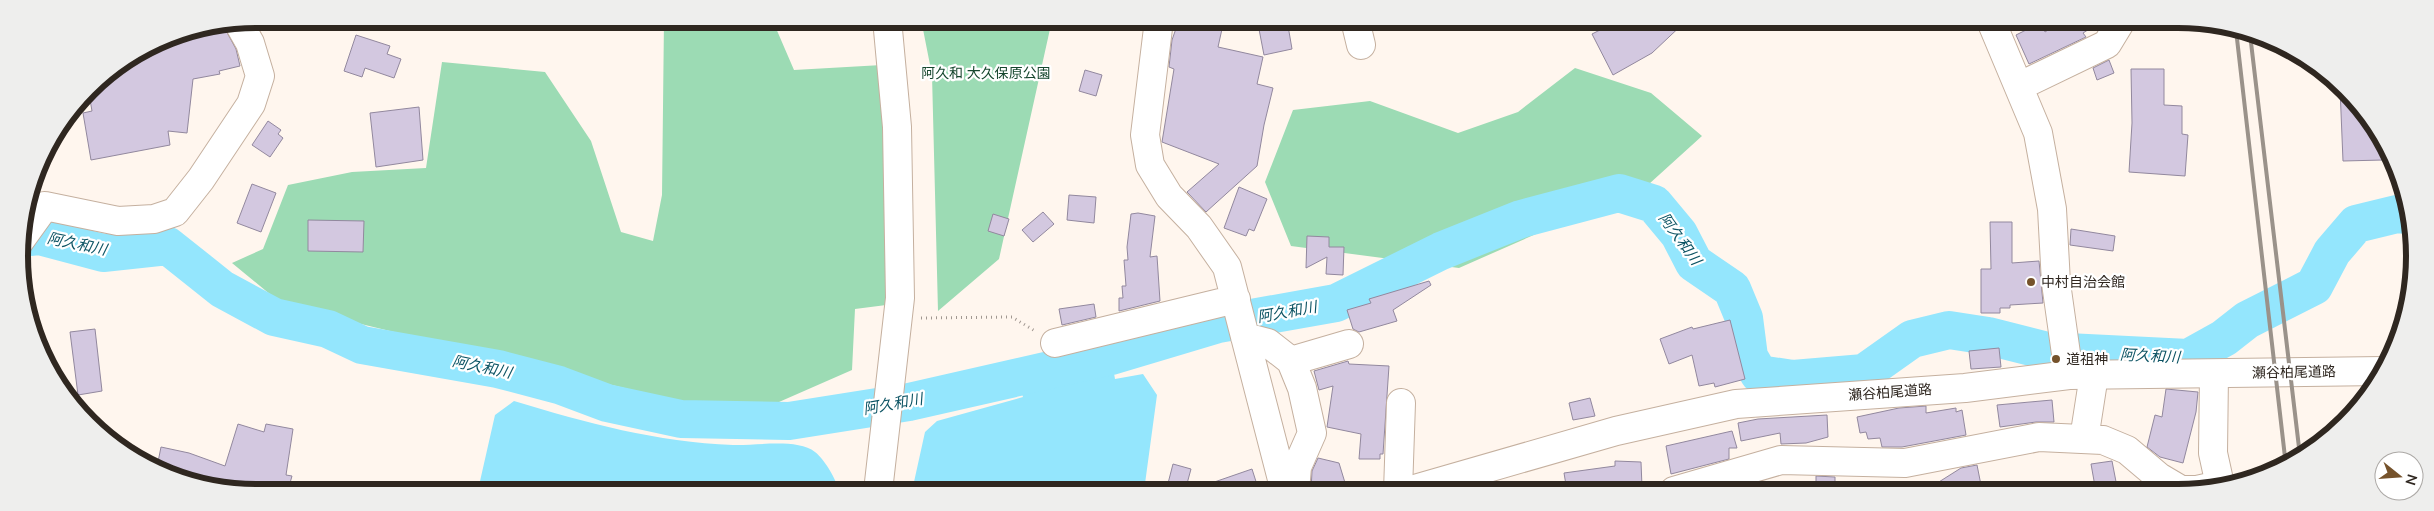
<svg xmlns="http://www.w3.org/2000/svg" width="2434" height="511" font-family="Mulish,'Noto Sans JP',sans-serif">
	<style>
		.green { fill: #9cdbb4 }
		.water { fill: #94e6fd }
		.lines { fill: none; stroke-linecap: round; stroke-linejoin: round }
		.river { stroke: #94e6fd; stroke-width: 38 }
		.building { fill: #d3c8e0; stroke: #92889e }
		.minor-casing { stroke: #c5b09f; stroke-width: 30 }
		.major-casing { stroke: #c5b09f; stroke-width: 30 }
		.path { stroke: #a19891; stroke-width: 3; stroke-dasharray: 1 4; stroke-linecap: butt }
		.minor { stroke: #fff; stroke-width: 28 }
		.major { stroke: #fff; stroke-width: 28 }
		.rail { stroke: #9a928a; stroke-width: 4 }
		.poi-dot { fill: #75522b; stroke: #fff; stroke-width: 2 }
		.labels { text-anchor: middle; stroke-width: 4.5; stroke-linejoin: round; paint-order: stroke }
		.park-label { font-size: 14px; fill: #15462d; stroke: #fff }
		.poi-label { font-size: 14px; fill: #2f2720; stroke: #fff; text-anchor: start }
		.street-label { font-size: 14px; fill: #2f2720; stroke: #fff }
		.water-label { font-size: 15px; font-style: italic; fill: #0b5363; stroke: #fff }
		.rim { fill: none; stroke: #2f2720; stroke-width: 6 }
	</style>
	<rect width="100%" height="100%" fill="#fff6ee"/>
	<!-- green -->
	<path class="green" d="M664,19H772L794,70L882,65L894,304L855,309L852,370L779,402L694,405L283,305L232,263L263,249L288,185L352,172L426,168L442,62L545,72L591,141L621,232L653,241L662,195Z
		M921,19L1052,20L999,259L938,311L932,75Z
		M1575,68L1651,93L1702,136L1649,184L1459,268L1291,246L1265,182L1293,110L1370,101L1458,133L1518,112Z"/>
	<!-- water -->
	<path class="water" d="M1111,356L1115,379L1143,374L1157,395L1144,491H912L925,432L937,421L1023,397L1017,378Z
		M514,401C586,423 657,442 733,445C755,446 797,438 815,452C825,460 836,479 839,491L478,490L495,415Z"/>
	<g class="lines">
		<!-- river -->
		<path class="river" d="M20,238L39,236L103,253L168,246L222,289L274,317L328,329L362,345L498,369L559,385L607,403L681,419L789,421L909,402L1111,356L1218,324L1336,303L1441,251L1521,219L1619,193L1654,204L1679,234L1694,263L1732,289L1744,318L1749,357L1759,374L1793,379L1864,373L1912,339L1949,330L1988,336L2047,351L2188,358L2224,338L2247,320L2314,286L2332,252L2356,224L2397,214L2408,215"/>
	</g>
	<!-- building -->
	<path class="building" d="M1179,20H1224L1218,47L1263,57L1257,84L1273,88L1264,125L1257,166L1206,212L1187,192L1219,164L1162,142L1174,69L1169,67L1172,40Z
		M1278,20H1287L1292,49L1264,55L1258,24Z
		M1614,20H1687L1652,53L1613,75L1592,34L1606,27Z
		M2022,21H2040L2045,32L2062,21H2102L2083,33L2086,37L2029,64L2016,35L2026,30Z
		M223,25L236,49L240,66L219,71L220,74L193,79L187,133L168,131L170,145L91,160L83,113L92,111L88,88L165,37L181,34L182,40Z
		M356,35L390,46L387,54L401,59L394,78L365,68L362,77L344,71Z
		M2109,60L2114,73L2097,80L2093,68Z
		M2131,69H2164V105L2182,106V134L2188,135L2185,176L2129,172L2132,123Z
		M1085,70L1102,75L1096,96L1079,91Z
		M2340,88L2366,111L2383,146V160L2343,161Z
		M419,107L423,160L376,167L370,113Z
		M268,121L281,130L278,134L283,138L270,157L252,145Z
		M252,184L276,193L261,232L237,223Z
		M1239,187L1267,199L1254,231L1249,229L1246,236L1224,228Z
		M1069,195L1096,197L1094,223L1067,220Z
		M1043,212L1054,224L1033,242L1022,230Z
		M1138,213L1155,216L1150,257L1157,256L1160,301L1119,311V298H1123L1122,286H1126L1124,260H1128L1127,247L1131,214Z
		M993,214L1009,219L1004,236L988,231Z
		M308,220L364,221L363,252L308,251Z
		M1990,222H2012V263L2039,261L2043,303L2010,305V308H2000V313H1981V269H1991Z
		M2071,229L2115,236L2113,251L2070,245Z
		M1307,236L1329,237V247H1344L1343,275L1326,274L1327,257L1306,268Z
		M1429,281L1431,285L1393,310L1397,321L1359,332L1353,329L1347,310L1371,303L1369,299Z
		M1094,304L1096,317L1062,325L1059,309Z
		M1730,320L1745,379L1715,387L1714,383L1699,386L1692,355L1669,364L1660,339L1692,327L1693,329Z
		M95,329L102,391L78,395L70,332Z
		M1999,348L2001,367L1971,369L1969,351Z
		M1348,361L1349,364L1389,366L1383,454H1380V459H1359L1361,434L1327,427L1333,386L1319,390L1314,371Z
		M2166,389L2198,392L2196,412L2183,463L2160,457L2147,447L2155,415L2162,417Z
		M1590,398L1595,416L1573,420L1569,403Z
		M2052,400L2054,422H2036L2000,427L1997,405Z
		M1926,406V413L1956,408V412L1962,410L1966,435L1902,447H1882L1880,438L1868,439L1866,432L1860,433L1857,417L1899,408Z
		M1827,415L1828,437L1806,443L1781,444L1780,433L1741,441L1738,423L1758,419Z
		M238,424L264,432L266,424L293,429L286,475L292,476L288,490H235L214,483L213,486L157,467L161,447L189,453L225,466Z
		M1732,431L1737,448H1729V459L1671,474L1666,446Z
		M1318,458L1339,463L1346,486L1331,491H1311L1312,471Z
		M1615,461L1641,462L1642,487H1599L1567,491L1564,473L1615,466Z
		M2112,461L2118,492H2096L2091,464Z
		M1173,464L1191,469L1185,491H1166Z
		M1977,465L1982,490L1923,492L1961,468Z
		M1252,469L1259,491H1197V488Z
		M1816,476L1835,477V490L1816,489Z"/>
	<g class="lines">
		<!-- minor casing -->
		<g class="minor-casing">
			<path id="minor" d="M1159,20L1145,135L1150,165L1169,196L1199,227L1227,267L1285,491
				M1355,20L1361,45
				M1991,21L2038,133L2052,209L2056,283L2069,375
				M2020,86L2107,44L2121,21
				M19,242L45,206L118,221L154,219L175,212L201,179L251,104L260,76L250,43L238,22
				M1245,337L1268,343L1291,361L1302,388L1312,433L1297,467L1295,491
				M1055,343L1236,299
				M1291,361L1349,344
				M2214,374L2213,453L2220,485
				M2084,439L2094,375
				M878,491L900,298L897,127L887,19
				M1398,491L1401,403
				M1674,491L1781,460L1905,463L2039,437L2103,440L2127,450L2159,477L2181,490H2197L2215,486"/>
		</g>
		<!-- major casing -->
		<g class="major-casing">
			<path id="major" d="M1408,491L1616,431L1736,404L1965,388L2069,375L2383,371"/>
		</g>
		<!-- path -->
		<path class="path" d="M921,318L1012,317L1035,331"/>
		<!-- minor -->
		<use href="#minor" class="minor"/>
		<!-- major -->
		<use href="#major" class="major"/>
		<!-- rail -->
		<path class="rail" d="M2236,30L2286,466
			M2250,34L2300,456"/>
	</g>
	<!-- markers -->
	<g class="poi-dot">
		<circle cx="2031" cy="282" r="5"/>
		<circle cx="2056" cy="359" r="5"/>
	</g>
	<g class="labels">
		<!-- park labels -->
		<g class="park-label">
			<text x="986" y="78">阿久和 大久保原公園</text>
		</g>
		<!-- poi labels -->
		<g class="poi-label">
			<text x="2041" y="287">中村自治会館</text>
			<text x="2066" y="364">道祖神</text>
		</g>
		<!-- street labels -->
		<g class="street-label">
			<text transform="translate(2294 372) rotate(-1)" y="5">瀬谷柏尾道路</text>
			<text transform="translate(1890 392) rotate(-4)" y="5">瀬谷柏尾道路</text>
		</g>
		<!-- water labels -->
		<g class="water-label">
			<text transform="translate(1680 239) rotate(54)" y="5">阿久和川</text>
			<text transform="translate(77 244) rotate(12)" y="5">阿久和川</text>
			<text transform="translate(1287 312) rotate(-10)" y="5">阿久和川</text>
			<text transform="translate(2150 356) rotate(3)" y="5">阿久和川</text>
			<text transform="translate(482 367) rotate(12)" y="5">阿久和川</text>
			<text transform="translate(893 404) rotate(-10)" y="5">阿久和川</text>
		</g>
	</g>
	<!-- crop -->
	<path d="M0 0H2434V511H0ZM256 28H2178A228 228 0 0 1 2406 256V256A228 228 0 0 1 2178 484H256A228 228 0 0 1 28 256V256A228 228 0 0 1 256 28Z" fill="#eeeeed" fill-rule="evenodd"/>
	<path class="rim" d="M256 28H2178A228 228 0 0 1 2406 256V256A228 228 0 0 1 2178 484H256A228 228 0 0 1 28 256V256A228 228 0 0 1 256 28Z"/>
	<!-- north arrow -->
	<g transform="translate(2399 476) rotate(107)"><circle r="24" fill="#ffffff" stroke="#aca9a6"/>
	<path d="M0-4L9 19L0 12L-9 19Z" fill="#75522b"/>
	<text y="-8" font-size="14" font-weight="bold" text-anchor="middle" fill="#2f2720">N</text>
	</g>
</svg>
